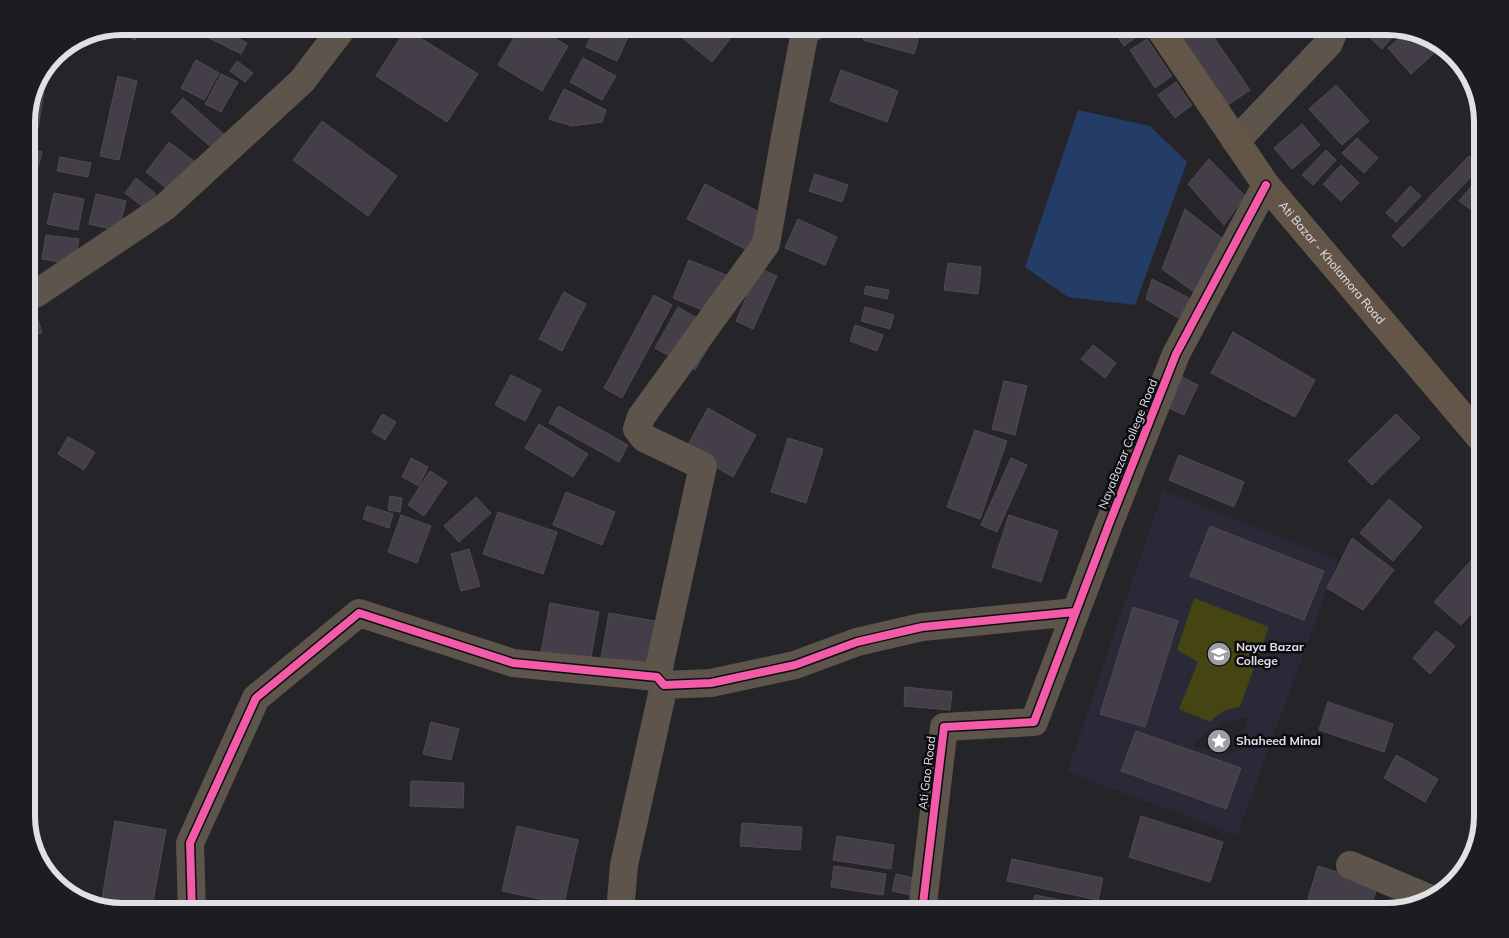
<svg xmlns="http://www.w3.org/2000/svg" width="1509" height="938" font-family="Mulish,sans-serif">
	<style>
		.built { fill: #2a2937; fill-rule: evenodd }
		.green { fill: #444513 }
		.water { fill: #243d67 }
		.building { fill: #443e48; stroke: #4d4c50 }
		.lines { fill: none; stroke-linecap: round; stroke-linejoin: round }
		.minor { stroke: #5d544c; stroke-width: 28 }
		.major { stroke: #635648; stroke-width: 28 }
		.cycleway-casing { stroke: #0c0c10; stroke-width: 11 }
		.cycleway { stroke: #f35aa7; stroke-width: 8 }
		.labels { text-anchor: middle; stroke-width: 5; stroke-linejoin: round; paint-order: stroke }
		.street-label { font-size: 12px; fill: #e1e0e7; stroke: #0c0c10 }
		.poi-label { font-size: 12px; font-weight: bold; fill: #e1e0e7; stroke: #0c0c10; text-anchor: start }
		.rim { fill: none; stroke: #e1e0e7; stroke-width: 6 }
	</style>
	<rect width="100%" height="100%" fill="#242429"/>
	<!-- built -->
	<path class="built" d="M1163,491L1338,560L1237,835L1067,772ZM1210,526L1324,570L1304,620L1190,576ZM1133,607L1178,621L1145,727L1100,714ZM1269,627L1240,706L1230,709L1219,713L1210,722L1198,662L1177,650ZM1248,717L1235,754L1192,746L1208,731L1228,721ZM1136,731L1241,768L1226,809L1121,771Z"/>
	<!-- green -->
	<path class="green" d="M1194,598L1269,627L1240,707C1226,709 1220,712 1210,722L1179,709L1198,662L1177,650Z"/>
	<!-- water -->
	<path class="water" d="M1078,110L1150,126L1187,162L1135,305L1068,297L1025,267Z"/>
	<!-- building -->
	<path class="building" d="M122,26H144L135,40L115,28Z
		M210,26H215L247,43L241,54L205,36Z
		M521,26H534L568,46L542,91L498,65Z
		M596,26H621L631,31L617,61L586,47Z
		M640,26H667L663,36Z
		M677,26H714L730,39L712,62L673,30Z
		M866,26H922L914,54L863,40Z
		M1110,26H1138L1142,33L1124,46Z
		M1174,26H1206L1250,90L1228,105Z
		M1357,26H1387L1399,30L1382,49Z
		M406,29L478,74L447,122L376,76Z
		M1406,32L1440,42L1443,45L1411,74L1388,48Z
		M1147,39L1172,76L1155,88L1130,50Z
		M583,58L616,76L602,100L570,82Z
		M196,60L219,73L204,100L181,88Z
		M237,61L253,73L245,82L230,71Z
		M841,70L898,91L887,122L830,101Z
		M221,74L238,82L221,112L205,104Z
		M118,76L137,81L119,160L100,156Z
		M44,78H46L38,129L26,127V116Z
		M1176,82L1192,105L1175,118L1158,95Z
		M1336,85L1369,121L1342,145L1309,109Z
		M564,89L606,110L602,122L572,126L549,119Z
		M183,98L226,136L213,149L171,112Z
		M322,121L397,176L368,216L293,160Z
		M1302,124L1320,145L1292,169L1274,148Z
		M1357,138L1378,158L1364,173L1342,153Z
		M169,142L194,161L170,191L146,172Z
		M26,148L42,152L33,186L26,184Z
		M1326,150L1336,160L1313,185L1302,175Z
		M1469,156L1481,167L1403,247L1392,236Z
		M60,157L91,163L88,177L57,171Z
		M1209,159L1245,196L1224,225L1188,184Z
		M1341,165L1359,183L1341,201L1323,184Z
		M1483,172V199L1473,211L1459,201Z
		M815,174L848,185L842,202L809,191Z
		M136,178L156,194L146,209L125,193Z
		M705,184L767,216L749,251L687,219Z
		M1410,186L1421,196L1396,222L1386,213Z
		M54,193L84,199L78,230L47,224Z
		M96,194L126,201L119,231L89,224Z
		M1185,209L1223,239L1194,292L1162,269Z
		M798,219L837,237L825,265L785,248Z
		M46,235L79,239L75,264L42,259Z
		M689,260L741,281L725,319L673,298Z
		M948,263L981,267L978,294L944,290Z
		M759,268L777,276L753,329L736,321Z
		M1152,279L1189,298L1182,320L1146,299Z
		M866,286L889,290L887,299L864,294Z
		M564,292L586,304L562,351L539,339Z
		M654,295L672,305L622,398L604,388Z
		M678,307L718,330L695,370L655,348Z
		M865,307L894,315L890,329L861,321Z
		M35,309L42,333L26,337V312Z
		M855,325L883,335L877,351L850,341Z
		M1233,332L1315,380L1295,417L1211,373Z
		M1093,345L1116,363L1105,378L1081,359Z
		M511,375L541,390L525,421L495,405Z
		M1182,377L1198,385L1184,415L1169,408Z
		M1004,381L1027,386L1015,435L992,429Z
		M558,406L628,445L619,462L549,423Z
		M708,408L756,435L733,477L685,450Z
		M382,414L396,422L385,440L372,432Z
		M1396,414L1420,438L1372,485L1348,461Z
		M539,424L588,454L573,477L525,448Z
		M975,430L1007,441L980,519L947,507Z
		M68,437L95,452L84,470L58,454Z
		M788,438L823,449L806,503L771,492Z
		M1179,455L1244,482L1234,507L1169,480Z
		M411,458L428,467L419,486L402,477Z
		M1011,458L1027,465L997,532L981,525Z
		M430,471L447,482L424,516L408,505Z
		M566,492L615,512L602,545L553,525Z
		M390,496L402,498L400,512L388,510Z
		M476,497L491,513L459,542L444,526Z
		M1389,499L1422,527L1393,561L1360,533Z
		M367,506L393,514L389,528L363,519Z
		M498,512L557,532L543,574L483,554Z
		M401,515L431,526L417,563L388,552Z
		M1009,515L1058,531L1041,582L992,567Z
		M1210,526L1324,571L1304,620L1190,576Z
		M1352,538L1394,570L1363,610L1327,588Z
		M1483,547V600L1461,625L1434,602Z
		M469,549L480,586L461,591L451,554Z
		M550,603L599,612L590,662L541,652Z
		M1133,607L1178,621L1145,727L1100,714Z
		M609,613L661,622L650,680L599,670Z
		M1436,631L1455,646L1430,674L1413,658Z
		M905,687L952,692L950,710L904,706Z
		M1328,702L1393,724L1384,752L1319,730Z
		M431,722L459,729L451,760L423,754Z
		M1136,731L1241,768L1226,809L1121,771Z
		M1396,755L1438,779L1425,802L1384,778Z
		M411,781L464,783L463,808L410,806Z
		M1141,816L1223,842L1210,882L1129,857Z
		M115,821L166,830L152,907L102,899Z
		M742,823L802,827L800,850L740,846Z
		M517,826L578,840L564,904L502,891Z
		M837,836L894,845L891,869L833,860Z
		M1012,859L1103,878L1098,900L1007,881Z
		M834,866L886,874L883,895L831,887Z
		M1318,866L1378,885L1369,912H1304Z
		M896,874L918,879L915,896L892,891Z
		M1035,895L1120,912H1032Z
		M863,904L900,912H862Z"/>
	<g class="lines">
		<!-- minor -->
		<path class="minor" d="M1236,141L1329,43L1336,26
			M26,297L37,293L165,207L302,81L344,26
			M657,677L703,466L644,438L637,429L641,417L766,244L785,137L805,31L815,26
			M1350,865L1433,900
			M192,912L190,843L256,698L359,613L513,663L657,677L664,685L711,683L795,665L857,642L922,627L1075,612
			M620,912L624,865L664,685
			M922,912L944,727L1034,722L1109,524L1176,354L1266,185"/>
		<!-- major -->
		<path class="major" id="s1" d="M1158,26L1266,185L1483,441"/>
		<!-- cycleway casing -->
		<g class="cycleway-casing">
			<path id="cycleway" d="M192,912L190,843L256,698L359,613L513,663L657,677L664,685L711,683L795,665L857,642L922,627L1075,612
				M922,912L944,727L1034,722L1109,524L1176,354L1266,185"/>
		</g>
		<!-- cycleway -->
		<use href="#cycleway" class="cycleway"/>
	</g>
	<!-- icons -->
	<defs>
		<g id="university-disc" transform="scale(1.25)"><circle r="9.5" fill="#9f9ea4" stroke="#0c0c10"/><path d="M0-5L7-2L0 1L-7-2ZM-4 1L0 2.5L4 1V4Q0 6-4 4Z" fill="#fff"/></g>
		<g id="sight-disc" transform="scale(1.25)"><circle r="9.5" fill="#9f9ea4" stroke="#0c0c10"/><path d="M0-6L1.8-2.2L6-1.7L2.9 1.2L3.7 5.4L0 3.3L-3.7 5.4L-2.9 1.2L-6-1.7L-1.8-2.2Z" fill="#fff"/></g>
	</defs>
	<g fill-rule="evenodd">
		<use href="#university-disc" x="1219" y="654"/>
		<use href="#sight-disc" x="1219" y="741"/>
	</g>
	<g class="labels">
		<!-- street labels -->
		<g class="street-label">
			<text dy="4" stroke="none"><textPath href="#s1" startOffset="294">Ati Bazar - Kholamora Road</textPath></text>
			<text transform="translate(1128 444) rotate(-68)" y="4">NayaBazar College Road</text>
			<text transform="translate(927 773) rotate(-83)" y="4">Ati Gao Road</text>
		</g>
		<!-- poi labels -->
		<g class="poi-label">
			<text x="1236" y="651">Naya Bazar<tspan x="1236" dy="14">College</tspan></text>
			<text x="1236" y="745">Shaheed Minal</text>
		</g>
	</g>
	<!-- crop -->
	<path d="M0 0H1509V938H0ZM122 35H1387A87 87 0 0 1 1474 122V816A87 87 0 0 1 1387 903H122A87 87 0 0 1 35 816V122A87 87 0 0 1 122 35Z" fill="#1d1d21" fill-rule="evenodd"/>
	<path class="rim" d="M122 35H1387A87 87 0 0 1 1474 122V816A87 87 0 0 1 1387 903H122A87 87 0 0 1 35 816V122A87 87 0 0 1 122 35Z"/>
</svg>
